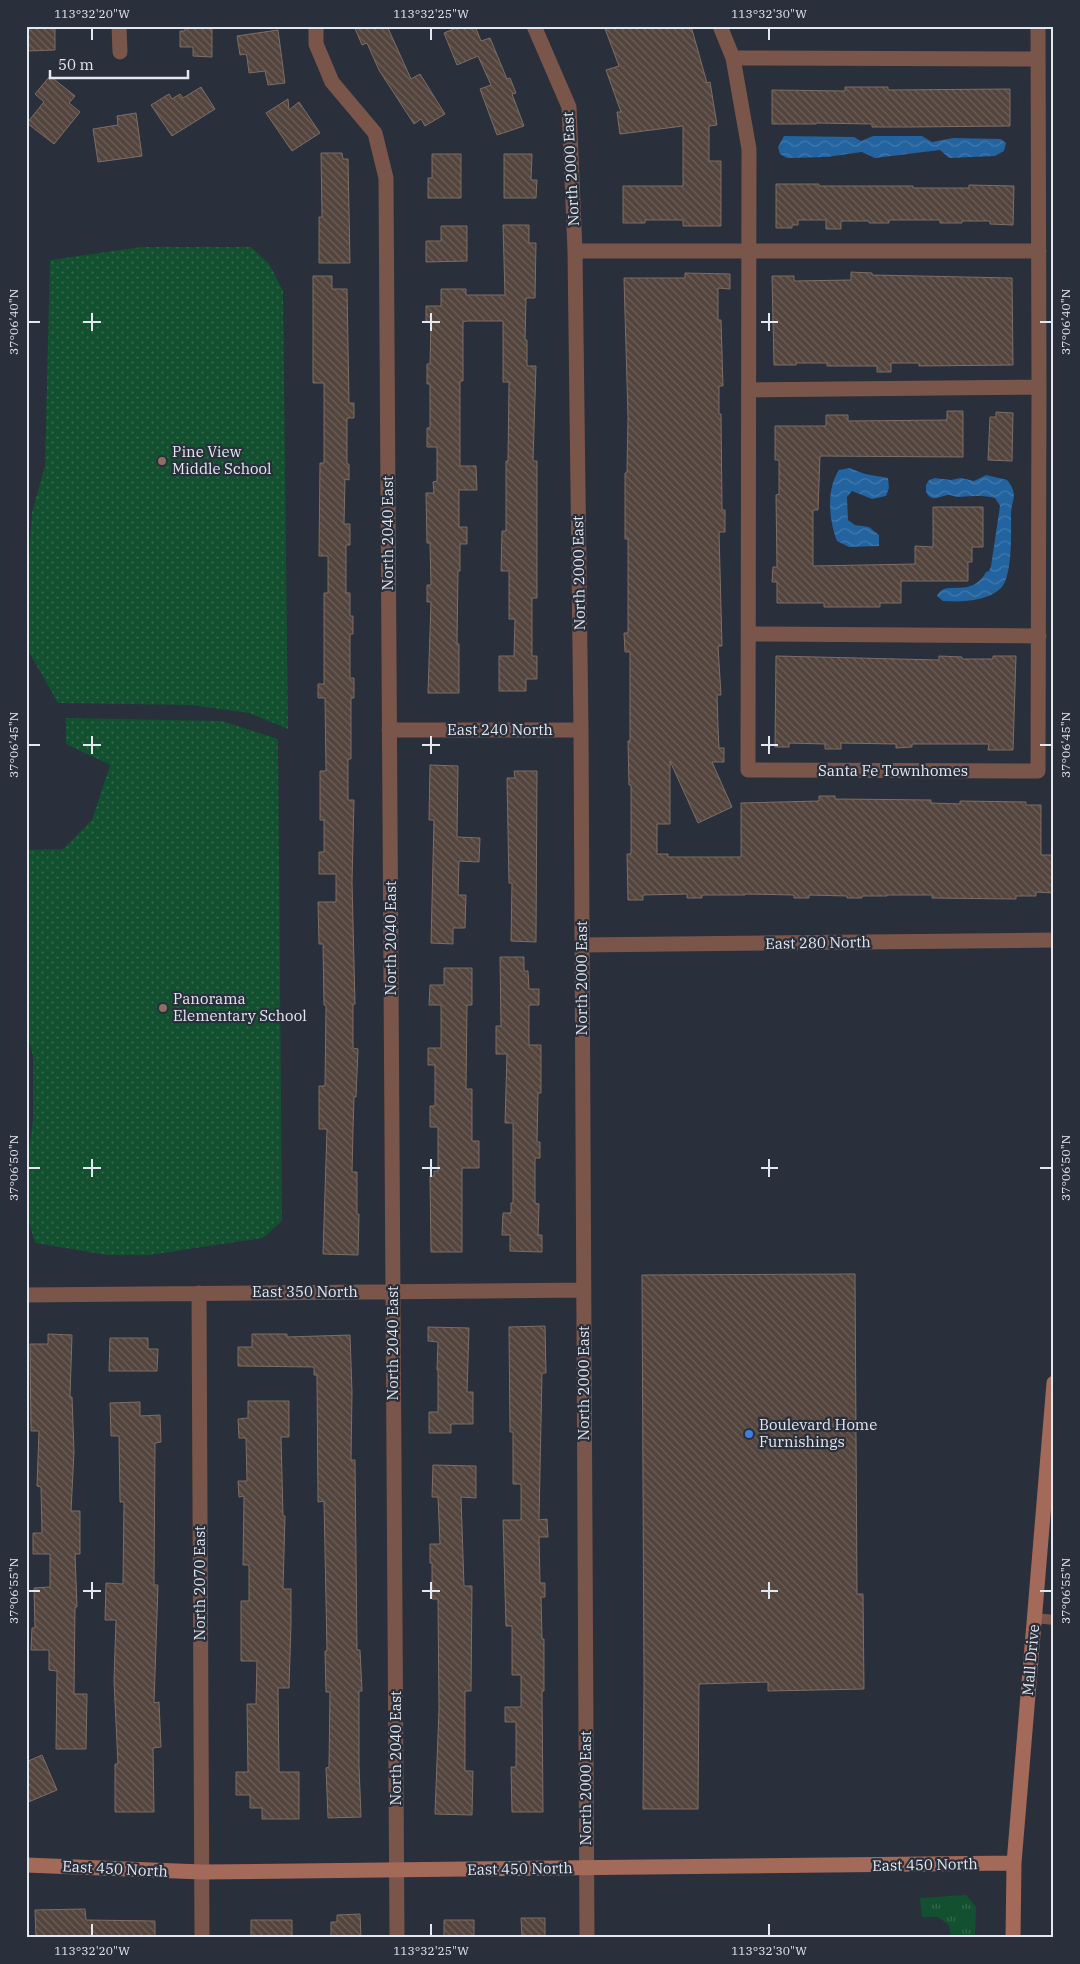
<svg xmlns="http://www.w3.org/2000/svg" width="1080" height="1964" font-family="'IBM Plex Serif',serif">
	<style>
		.grass { fill: url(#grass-tufts) }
		.park { fill: url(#park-dots) }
		.water { fill: url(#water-waves) }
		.building { fill: url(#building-back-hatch); stroke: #7d6e65 }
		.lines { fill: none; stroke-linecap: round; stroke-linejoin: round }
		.lane { stroke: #7a554a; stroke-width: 10 }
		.street { stroke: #7a554a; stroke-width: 15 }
		.secondary { stroke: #a36959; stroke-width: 15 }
		.ticks { fill: none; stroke: #e3e7ef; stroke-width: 2 }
		.education-dot { fill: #8d6e63; stroke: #292f3b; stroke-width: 2 }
		.shop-dot { fill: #3f7fe0; stroke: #292f3b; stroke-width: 2 }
		.labels { text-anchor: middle; stroke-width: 4.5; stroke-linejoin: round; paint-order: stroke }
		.street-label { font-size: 15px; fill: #e3e7ef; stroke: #292f3b }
		.poi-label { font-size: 15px; fill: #e3e7ef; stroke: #292f3b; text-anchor: start }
		.neatline { fill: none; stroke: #e3e7ef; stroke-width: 2 }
		.ticks-label { font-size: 12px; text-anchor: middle; fill: #e3e7ef }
	</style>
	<defs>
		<pattern id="grass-tufts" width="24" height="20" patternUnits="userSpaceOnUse" patternTransform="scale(1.25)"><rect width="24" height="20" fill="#135030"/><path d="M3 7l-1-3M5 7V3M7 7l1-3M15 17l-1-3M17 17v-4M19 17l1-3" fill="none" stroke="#35694e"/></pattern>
		<pattern id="park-dots" width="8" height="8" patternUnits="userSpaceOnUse" patternTransform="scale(1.25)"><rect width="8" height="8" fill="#135030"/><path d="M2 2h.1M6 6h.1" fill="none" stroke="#35694e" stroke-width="1.8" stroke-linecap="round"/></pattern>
		<pattern id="water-waves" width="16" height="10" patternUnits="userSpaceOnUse" patternTransform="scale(1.25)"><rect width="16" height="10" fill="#23639f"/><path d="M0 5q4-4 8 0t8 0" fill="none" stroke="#4379ad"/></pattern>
		<pattern id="building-back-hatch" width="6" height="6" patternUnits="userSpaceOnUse" patternTransform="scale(1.25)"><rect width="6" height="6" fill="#53453d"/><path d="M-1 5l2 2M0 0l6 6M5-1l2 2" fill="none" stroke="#6c6059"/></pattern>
	</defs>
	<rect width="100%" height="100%" fill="#292f3b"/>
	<!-- grass -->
	<path class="grass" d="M966,1895L976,1907L975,1938H951L949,1925L938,1917H922L920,1898Z"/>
	<!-- park -->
	<path class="park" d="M142,247H251L270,265L283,291L288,729L249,713L191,705L58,703L26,647V601L32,512L45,466L50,260Z
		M66,718L222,721L278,739L282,1221L263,1238L149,1255H107L35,1243L26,1212V1169L33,1121V1056L26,1030V850L63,849L92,820L110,765L66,744Z"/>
	<!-- water -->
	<path class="water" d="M784,136L854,137L861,141L873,136H922L932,142L953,138L1001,139L1006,143L1004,151L995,156L949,158L940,150L875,158L862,152L827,157L787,158L780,154L778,147Z
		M849,468L865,474L888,478L889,488L886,496L872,499L852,491L847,497L848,520L855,525L869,527L879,535V546L849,547L837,541C829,521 826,489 839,470Z
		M986,475L1007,480C1011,484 1013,489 1014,494C1014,500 1011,507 1011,513C1011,530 1013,576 1001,588C987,602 961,602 943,601L937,596C945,578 971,600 986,572L989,571L991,566L1000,506L995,498C983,495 971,496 959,497C955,497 952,495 948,495C941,496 934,501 929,496C925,493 926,489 926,485L929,480L935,478L951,480L961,478L974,481Z"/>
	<!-- building -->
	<path class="building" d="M26,26H55V50L26,51Z
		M185,26H212V57L193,56V47H180V31H185Z
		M354,26H387L411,79L420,74L445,114L425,126L421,119L414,124L379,70L367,43L362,45Z
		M461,26H475L481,41L490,38L507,79L510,78L516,93L512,94L524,126L497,135L480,89L491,85L478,56L457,65L444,33Z
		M604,26H691L707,83L710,82L717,125L709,126V161H721V226H683V220H645V223H623V186H683V126L620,134L617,112H621L606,70L619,66Z
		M278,30L285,83L268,85L265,71L249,73L247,57L246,54L240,55L237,36Z
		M50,76L75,96L69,103L80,112L54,144L27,123L44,102L35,94Z
		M201,87L215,109L172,136L151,105L169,94L172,99L180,94L183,98Z
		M845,87H888V90L1010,89V126L908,127H872V124L816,123V124H772V90L845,91Z
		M288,99L289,110L299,102L320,133L292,151L266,113Z
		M136,113L142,156L98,162L93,129L118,125L117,116Z
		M321,153H342L343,159H348L350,263H319V217H322Z
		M432,154H461V198H428V178H432Z
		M504,154H532L531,180H537L536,198H504Z
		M776,184H819V186H913V188H969V185L1014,186L1013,225L990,224V221H962V223H940V220H889V223H869V221H841V229H826V220H798V225H792V228H776Z
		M503,225H529V243H536L535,298H526L525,340H527V366H536L533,461H537V598H532V656H537V679H526V691H499V656H514L515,619H509V571H501L502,531H506V461H508L509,382H503V321H466L463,322V381H460V466H476L477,490H459V527H467V544H460V571H458L457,644H459V693H428L431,602H427V585H431L430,543H427L426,493H434L433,482L437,481V447H427V428H430V384H427V364H430L431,322H426V306H441V289H466V295H505Z
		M441,226H467V261L426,262V241H441Z
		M851,272L872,273V275L1012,278L1013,365L919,366V363H891V372H877V366H827V363H796V365H774L772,276H794V281L851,280Z
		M685,273L730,274V289L718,288V320H721L723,386H719V414H721L722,510H725V532H719L722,646H718L721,695H717L718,726L719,748H724V762H712L732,807L698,823L670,761V824H657V854H668V857H741V803L819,801V796H835V799L931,800V803L960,804V801L1026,802V805H1041V855H1054V893L1036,892V896H1016V899L932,898V895H887V896H862V898H847V896L809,895V898H794V895L745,894V895H702V898H687V894L643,895V900H628L627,854H631V785H629L628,741H630V652H625L624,633H628V539H625V473H627L628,417L624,278H685Z
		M313,276H332V289H347L349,403H354V418H347V464H349V480L345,479L344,524H350V545H346V593H350V616H353V634H350V678H354V698H351V759H348V800H354L352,882L355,1004H353V1048L358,1049L356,1097H354L353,1130L352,1172H357V1214H359L358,1255L323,1254L327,1129H319V1086H325L326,1005H324L323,944H319L318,902H336V874H319V852H324V820H320V771H326L325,698H318V684H324V593H328V556H319L320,463H324V383H313Z
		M947,411H963V457L820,456L818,510H813V566L915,564V546L933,547V507H983V547H972V562H968V581H901V603H880V607H824V603H777V582H772L773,567H777L776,495L779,494V460H775V426H826V415H848V421L947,420Z
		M996,412L1013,413L1012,461L988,460L990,417H996Z
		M776,656L939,660V656L962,657V659H993V656H1016L1013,750H988L989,744H912V747L896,748V744L841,743V749H825V744L789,743V747H775Z
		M430,765L458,766L457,837L480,838L479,862L459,861L458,895H466L465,928H453V944L431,943L434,820H429Z
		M514,771H537L536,942L511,941L512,883H509L507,778H515Z
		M500,957H524V971H528L529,989H539V1005H529V1045H541V1093H538L537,1142H540V1158H535V1203L539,1204L538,1235H542V1252L510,1251V1235H502L503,1213H511V1203H513V1123H505L507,1054H496V1026H501Z
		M444,968H472V1005H467L466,1089H472V1141H479V1168H462V1252H431L430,1176H434V1171H438V1127H430V1106H435V1065H428V1048H441V1005H429L430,985H444Z
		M855,1274L857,1594H863L864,1689L768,1691V1682L699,1684L698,1809H643L644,1684L642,1275Z
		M545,1326L546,1373H542L539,1520L547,1519L548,1537H539L540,1583H545V1597H541L542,1639H544V1691H542L543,1812H512L511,1767H516V1722H505V1707H521V1675H512V1626H506L503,1520H521V1484H513V1432H510L509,1327Z
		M428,1327L469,1328L467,1392H473V1424H451V1433H429V1412H438V1370H437L438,1342L428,1341Z
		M48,1334L72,1335L70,1397H72L74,1452L71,1511H80V1554H75L77,1607H75L74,1694H87L86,1749H56L57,1671L49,1670V1650H31L32,1628H35L34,1588L50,1587V1554H33V1533H42L41,1487L37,1486L39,1431H31L30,1344H48Z
		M252,1334H287V1337L350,1335L352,1392L351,1460H355L357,1650H360L362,1691H359V1766L361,1817L328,1818L326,1768L329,1767L330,1692H326L325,1651H327L324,1501L318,1502L317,1375H314V1367L238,1366V1347H252Z
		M110,1338H148V1349H158L157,1371H109Z
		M248,1401H289V1437H281L283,1516H285L283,1589H291V1624L289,1688H278L279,1772H299V1819H262V1808H250V1795H236V1772H248L247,1704H256L257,1661H241V1601H249V1565H243L244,1496L239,1497L238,1481H247L246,1438H239L238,1419L248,1418Z
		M140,1402V1416L160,1415L161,1442L155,1443L154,1585H158L154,1703L159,1702L161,1747L153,1748L154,1812H115V1764H118L114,1681L116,1620H105L106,1583L123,1584L124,1502H120L119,1436H111L110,1403Z
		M433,1465L476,1466V1498L461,1497L464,1586H472L471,1691H465V1771H473L472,1815L435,1814L439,1709L438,1599H432V1563H430V1544H440L438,1497H432Z
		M42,1755L57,1790L26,1803V1762Z
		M85,1909L86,1920L155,1921V1938H36L35,1910Z
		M360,1914L361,1938H331V1922H337V1915Z
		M521,1918H545V1938H522Z
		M251,1920H292V1938H251Z
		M444,1920H474V1938H444Z"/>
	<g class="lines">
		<!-- lane -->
		<path class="lane" d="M1035,1618L1054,1620"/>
		<!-- street -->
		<path class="street" d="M119,26L120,52
			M316,26V44L332,82L375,133L386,178L397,1938
			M534,26L569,107L575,251L581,730L587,1938
			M720,26L733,58L749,149L748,770L1038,771L1039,387L1038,26
			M733,58L1038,59
			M575,251H1039
			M749,390L1039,387
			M748,634L1039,636
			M389,730H581
			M582,945L1054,940
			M199,1293L202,1938
			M26,1295L584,1290"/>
		<!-- secondary -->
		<path class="secondary" d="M26,1865L202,1872L1014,1863
			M1013,1938L1014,1863L1054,1383"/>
	</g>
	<!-- ticks -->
	<path class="ticks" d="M92,28V40M431,28V40M769,28V40M92,313V331M431,313V331M769,313V331M28,322H40M83,322H101M422,322H440M761,322H778M1040,322H1052M92,736V754M431,736V754M769,736V754M28,745H40M83,745H101M422,745H440M761,745H778M1040,745H1052M92,1159V1177M431,1159V1177M769,1159V1177M28,1168H40M83,1168H101M422,1168H440M761,1168H778M1040,1168H1052M92,1582V1599M431,1582V1599M769,1582V1599M28,1591H40M83,1591H101M422,1591H440M761,1591H778M1040,1591H1052M92,1924V1936M431,1924V1936M769,1924V1936"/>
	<!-- markers -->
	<g class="education-dot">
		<circle cx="162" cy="461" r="5"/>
		<circle cx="163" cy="1008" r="5"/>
	</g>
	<circle class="shop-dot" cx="749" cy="1434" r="5"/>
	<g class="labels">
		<!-- street labels -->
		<g class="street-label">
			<text transform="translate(571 169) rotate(-93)" y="5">North 2000 East</text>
			<text transform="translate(388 533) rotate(-90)" y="5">North 2040 East</text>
			<text transform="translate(579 573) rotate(-91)" y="5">North 2000 East</text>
			<text x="500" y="735">East 240 North</text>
			<text x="893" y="776">Santa Fe Townhomes</text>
			<text transform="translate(391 938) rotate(-90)" y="5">North 2040 East</text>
			<text transform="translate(818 943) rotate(-1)" y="5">East 280 North</text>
			<text transform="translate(582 978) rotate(-90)" y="5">North 2000 East</text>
			<text x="305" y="1297">East 350 North</text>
			<text transform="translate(393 1343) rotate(-90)" y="5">North 2040 East</text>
			<text transform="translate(584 1383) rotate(-90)" y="5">North 2000 East</text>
			<text transform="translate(200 1583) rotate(-90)" y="5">North 2070 East</text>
			<text transform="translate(1031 1660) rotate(-85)" y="5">Mall Drive</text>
			<text transform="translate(396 1748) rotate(-90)" y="5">North 2040 East</text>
			<text transform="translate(586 1788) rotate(-90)" y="5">North 2000 East</text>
			<text transform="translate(925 1865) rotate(-1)" y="5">East 450 North</text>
			<text transform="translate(115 1869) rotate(3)" y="5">East 450 North</text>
			<text transform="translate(520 1869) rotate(-1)" y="5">East 450 North</text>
		</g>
		<!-- poi labels -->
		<g class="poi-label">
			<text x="172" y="457">Pine View<tspan x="172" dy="17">Middle School</tspan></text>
			<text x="173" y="1004">Panorama<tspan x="173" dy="17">Elementary School</tspan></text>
			<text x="759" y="1430">Boulevard Home<tspan x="759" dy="17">Furnishings</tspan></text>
		</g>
	</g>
	<!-- border -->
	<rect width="1080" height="1964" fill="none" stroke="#292f3b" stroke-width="55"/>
	<!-- scale -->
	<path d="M50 70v8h138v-8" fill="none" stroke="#e3e7ef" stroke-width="2.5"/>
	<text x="58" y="70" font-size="15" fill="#e3e7ef" stroke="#292f3b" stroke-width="4" paint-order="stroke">50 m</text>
	<rect x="28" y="28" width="1024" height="1908" class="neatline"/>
	<g class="ticks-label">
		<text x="92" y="18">113°32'20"W</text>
		<text x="431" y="18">113°32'25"W</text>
		<text x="769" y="18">113°32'30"W</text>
		<text transform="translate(1066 322) rotate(-90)" y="4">37°06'40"N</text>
		<text transform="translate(14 322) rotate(-90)" y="4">37°06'40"N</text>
		<text transform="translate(14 745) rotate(-90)" y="4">37°06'45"N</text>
		<text transform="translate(1066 745) rotate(-90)" y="4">37°06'45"N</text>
		<text transform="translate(14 1168) rotate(-90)" y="4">37°06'50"N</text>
		<text transform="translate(1066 1168) rotate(-90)" y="4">37°06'50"N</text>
		<text transform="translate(1066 1591) rotate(-90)" y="4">37°06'55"N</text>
		<text transform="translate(14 1591) rotate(-90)" y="4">37°06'55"N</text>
		<text x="92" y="1955">113°32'20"W</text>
		<text x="431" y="1955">113°32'25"W</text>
		<text x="769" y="1955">113°32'30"W</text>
	</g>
</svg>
